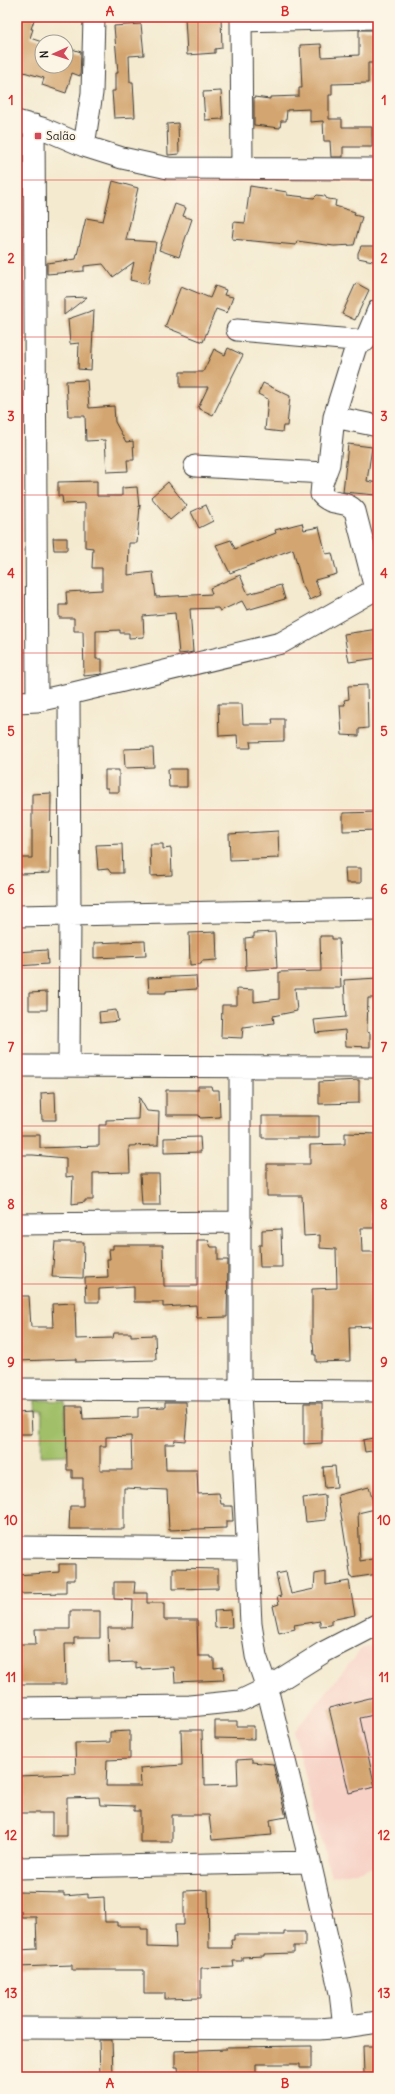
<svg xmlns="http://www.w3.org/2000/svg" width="395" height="2094" font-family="Delius,sans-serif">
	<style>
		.built { fill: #f7d1c6 }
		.green { fill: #a0bf68; stroke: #5e6e42 }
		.building { fill: #d3a56f; fill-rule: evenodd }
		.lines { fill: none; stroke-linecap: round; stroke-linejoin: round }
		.minor-casing { stroke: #3c3b37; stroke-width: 23 }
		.minor { stroke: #fff; stroke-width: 21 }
		.grid { fill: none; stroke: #d62828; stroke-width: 1; stroke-opacity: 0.55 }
		.poi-dot { fill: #d1495b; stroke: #fcf5e5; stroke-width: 1.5 }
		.labels { text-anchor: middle; stroke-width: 4; stroke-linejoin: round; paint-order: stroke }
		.poi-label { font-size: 12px; fill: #1c1c1c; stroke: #fcf5e5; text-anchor: start }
		.neatline { fill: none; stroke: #d62828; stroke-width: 1.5 }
		.grid-label { font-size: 13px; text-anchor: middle; font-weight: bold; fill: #d62828 }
	</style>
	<rect width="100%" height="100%" fill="#fcf5e5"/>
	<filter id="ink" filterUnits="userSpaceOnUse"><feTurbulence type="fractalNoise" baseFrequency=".025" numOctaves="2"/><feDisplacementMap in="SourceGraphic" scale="8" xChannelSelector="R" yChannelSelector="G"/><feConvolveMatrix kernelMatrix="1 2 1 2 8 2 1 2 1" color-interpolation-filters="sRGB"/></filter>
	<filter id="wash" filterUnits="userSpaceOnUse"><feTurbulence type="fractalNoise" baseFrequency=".012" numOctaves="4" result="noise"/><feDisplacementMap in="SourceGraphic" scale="16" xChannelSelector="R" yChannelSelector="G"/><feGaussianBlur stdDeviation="0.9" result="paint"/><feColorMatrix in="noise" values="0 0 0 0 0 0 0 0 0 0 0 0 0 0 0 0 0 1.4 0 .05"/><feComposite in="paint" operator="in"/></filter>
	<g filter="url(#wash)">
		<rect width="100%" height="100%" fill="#f4ead0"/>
		<!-- built -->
		<path class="built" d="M378,1645V1866L331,1877L294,1732L362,1648Z"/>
		<!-- green -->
		<path class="green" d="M35,1400L65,1401L67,1455L41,1456L42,1410H35Z"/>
		<g id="blocks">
			<!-- building -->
			<path class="building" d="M19,17H35L31,29H33L30,38L42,42V66H66V47L81,52L80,76L72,73L66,93L42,85L44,78L17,70V23Z
				M185,17H221L222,48L215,49V53L187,55Z
				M141,24L144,55L129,56L130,82H133L135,117L114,118L112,91H115V73H118L114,26Z
				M359,30H373L374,63H368V83L332,84V95H329V119H342V127H372V147H343V157H331L330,141H324L323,121L310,122V109L287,110L286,121H281L280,128L254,125V97L270,99V97L299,96V88H302L300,45L321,44L322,57L359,55Z
				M221,91L223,119L205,120L203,92Z
				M178,123L179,154L168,155L167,124Z
				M113,181L138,188L126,240L156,242L148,284L130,280L134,262L113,277L103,264L84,266V271L47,274V263L76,259L86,218L103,221Z
				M250,186L287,192V195L314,198L317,195L325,196L327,199L336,200L335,206L355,212L354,215L362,217L354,245L334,246L297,241L296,245L232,239L234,222L245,223Z
				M175,204L186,208L183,216L192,219L179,257L159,250Z
				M361,246H378V262L358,258V253Z
				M356,283L369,290L355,320L342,314Z
				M181,286L210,298L215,286L226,290L224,295L233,297L227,313L216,309L203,342L165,327Z
				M87,297L64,315V298Z
				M94,310L91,370L78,369L79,343L70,344L68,319Z
				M228,348L243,355L213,415L198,408L208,387H180V372H203L214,349L225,355Z
				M87,380L89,408L114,406L115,422L126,442L133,441L134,460H127L128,471L107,472L105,440L86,441L85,416H68L66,381Z
				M263,383L290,396L287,426H283L282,432L265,430L268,399L258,394Z
				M348,444L372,447L367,481L378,483L376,495L343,492Z
				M97,481V496H122V488L137,487L139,507L140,505L137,543H129L128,575L153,572L156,597L212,594L210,588L240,575L248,594L281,585L285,599L247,610L242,601L220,611L218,608L190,609L193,652L188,653L179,654L175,613L143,616L144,637L129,638V633H120V630L96,631V659H102V674L84,676L83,631H74V618H59V605H67L66,592L102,590V568H92L93,548L85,547V503L63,504L62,496H58V482Z
				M168,482L187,506L170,520L151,497Z
				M206,505L213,521L199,528L191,512Z
				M302,523L304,530L319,527L326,554L332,553L337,574L315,580L321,595L310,600L302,584L293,549L230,573L216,545L231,540L235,549L276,533L275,530Z
				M53,538H67V550H54Z
				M378,629V658L349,662L344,634Z
				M367,685L368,728L359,729V736L342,735L340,705H345L344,700L349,699L348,686Z
				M218,704H242L243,724H273L272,719H284V741L250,742L251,748H238L237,735L219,736Z
				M153,748L154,767L125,768L124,749Z
				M168,769H187V787H169Z
				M105,770H119V792H108V788H105Z
				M51,793L50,873L20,874L19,858H32V794Z
				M378,812V830L343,831V813Z
				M278,831L279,858L230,860L229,834Z
				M122,844L123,873H111L108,869L98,870L96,845Z
				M150,844H163V849L171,848L172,875L151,876Z
				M345,868H361V883H346Z
				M216,932L217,960L202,961L201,964L190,965L189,933Z
				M275,932L277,968L246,970L245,938L254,937V933Z
				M320,936H332V939H339L341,988H295L297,1011L273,1016L274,1023L243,1027L242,1038L221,1037L222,1005H237V989L254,990V1002L279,999V972L321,971Z
				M145,941L146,956L94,958V943Z
				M47,950L48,964L17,966V952Z
				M196,976L197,989L166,991V993H149L148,978Z
				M378,978V998H368L367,1032L370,1033V1047L346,1046L345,1030L316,1033L314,1020L346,1017L344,980Z
				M47,992V1010H29V993Z
				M116,1010L118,1021L100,1023L99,1012Z
				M359,1080V1103L319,1104V1082Z
				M198,1086H211L212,1090H219L220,1117L200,1118L199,1115H166V1090H198Z
				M55,1092L56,1120H42L41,1093Z
				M139,1097L147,1111L159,1112L158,1145L129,1146L130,1172L93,1173V1200H85V1202L72,1204L73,1176L66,1177V1158L33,1155H17V1135H40V1148L99,1146V1125H106V1120L138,1119Z
				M262,1116H319V1138H262Z
				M345,1133L378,1134V1202H374V1228H361L362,1252H378L375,1286L378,1326L349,1327L350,1361L316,1362V1355H314L313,1342H312V1289L337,1288L336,1249L320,1248V1235L304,1236L302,1196H267V1164H310V1145L345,1144Z
				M200,1137L201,1152L164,1153V1138Z
				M140,1174H159L160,1205H142Z
				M281,1229L282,1267H260L259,1245H262V1230Z
				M197,1240H208L211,1247H218V1260H228L227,1317L197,1318L196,1305L163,1307V1302H134V1287L99,1289V1302H86L85,1278L108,1277L107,1259H110L109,1249H113V1245H163L164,1286H197Z
				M55,1242H84L83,1278L52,1277Z
				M17,1296H29L31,1327H53L52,1304L75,1303L76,1339L113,1338L114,1333H131V1336L155,1335L156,1360L76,1362V1359L17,1361Z
				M165,1402H186L187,1418L185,1441L175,1440L174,1444H165L166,1470H197L198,1494L219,1493L221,1504H224V1506H232L233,1521H226V1528L169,1530L167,1490L124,1488V1529H69L70,1506H83V1478H72V1470H67L66,1406H82L83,1419L138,1417V1408L165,1407ZM131,1436L132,1470H100V1446H106V1437Z
				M304,1403H322V1443L304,1444Z
				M31,1412L32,1434H17V1413Z
				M378,1437V1450L365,1452L363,1440Z
				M335,1466L337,1487L325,1488L323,1467Z
				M369,1487L375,1509L358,1513L360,1561L378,1558V1574L351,1578L338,1495Z
				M325,1495L326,1520L306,1522L303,1498Z
				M59,1564H75V1580H66V1593L17,1594V1575L59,1572Z
				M173,1568L218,1569V1588L173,1589Z
				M286,1572L291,1594L314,1589L315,1574L326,1572V1585L349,1581L355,1615L331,1620V1625L320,1626V1621L294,1625L295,1629L279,1633L273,1606L279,1604L277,1597L281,1596L276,1574Z
				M114,1582H135L134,1593H147V1603H164V1620H197L198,1656H211V1658H214V1668L223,1667L224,1680L175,1682L174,1667L141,1669V1667L136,1668V1662L109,1663L108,1628H132L133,1600L114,1599Z
				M231,1610L232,1627L215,1628L214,1611Z
				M70,1611H100V1638H74V1644H65L66,1684H17V1644H36L35,1629H70Z
				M378,1696V1714L360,1718L375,1787L349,1793L329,1708Z
				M215,1721H237V1726H254V1739L215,1738Z
				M181,1730H202L203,1778L205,1777V1786L238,1785L237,1760L252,1759V1762L273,1764L286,1817L270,1820L272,1835L212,1840L209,1815H172V1842H140V1811H134V1806L100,1805L99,1797L67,1798V1836H52V1813H17V1776L76,1774L75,1743L110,1742V1732L130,1731V1759L107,1760L106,1786H141L140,1768L182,1765Z
				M208,1890L209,1948H232L231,1940H234V1935H284V1932H305V1946H294V1953L264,1954V1956L242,1957V1961H233L234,1967L201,1968V1998L165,1999V1993H144V1970H72V1965L18,1967V1950L37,1949L36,1917H21V1911H17V1892L64,1893V1896L88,1894V1898L104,1897L105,1922H117V1926H141V1929H148V1947L176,1948L175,1925H184V1891Z
				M99,2040H112L113,2077H100Z
				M311,2046V2068H300V2064H256V2077L179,2076L178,2067H175V2051L226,2049V2047Z
				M363,2046H378V2074H364Z"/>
		</g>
	</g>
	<g filter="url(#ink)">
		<use href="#blocks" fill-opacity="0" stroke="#3c3b37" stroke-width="1"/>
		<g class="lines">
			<!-- minor casing -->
			<g class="minor-casing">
				<path id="minor" d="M241,17L242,168
					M241,21L378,18
					M17,121L42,128L84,146L122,158L168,168L378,169
					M34,125L37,701
					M84,146L92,93L94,17
					M237,330L365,341L378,310
					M358,340L334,417L329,464L322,483L321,494C333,508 344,498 355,511L375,589
					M334,417L378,426
					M195,466L325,473
					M17,702L37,701L69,694L281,643L378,588
					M17,916L378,909
					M69,1065L70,916L69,694
					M17,1066L378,1067
					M240,1067V1390L251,1624L256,1656L267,1688L310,1862L340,1993L344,2027
					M17,1224L241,1222
					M17,1389L378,1391
					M17,1547L247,1549
					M17,1708L190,1706L240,1701L267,1688L324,1652L378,1624
					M17,1868L310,1862
					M17,2028L319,2029L344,2027L378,2022"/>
			</g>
			<!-- minor -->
			<use href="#minor" class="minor"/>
		</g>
	</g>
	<!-- grid -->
	<path class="grid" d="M198,17V2077M17,180H378M17,337H378M17,495H378M17,653H378M17,810H378M17,968H378M17,1126H378M17,1284H378M17,1441H378M17,1599H378M17,1757H378M17,1914H378"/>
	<!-- markers -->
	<rect class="poi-dot" x="34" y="132" width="8" height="8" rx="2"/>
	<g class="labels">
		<!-- poi labels -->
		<g class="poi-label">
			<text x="46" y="140">Salão</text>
		</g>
	</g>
	<!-- margin -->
	<rect width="395" height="2094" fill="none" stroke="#fcf5e5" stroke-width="44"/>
	<!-- north arrow -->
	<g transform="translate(54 54) rotate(267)"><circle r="19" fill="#fcf5e5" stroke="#a29e95"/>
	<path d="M0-3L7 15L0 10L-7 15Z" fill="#d1495b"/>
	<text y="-6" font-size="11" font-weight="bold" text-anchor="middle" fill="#1c1c1c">N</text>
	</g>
	<rect x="22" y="22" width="351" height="2050" class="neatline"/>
	<g class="grid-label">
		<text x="110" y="16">A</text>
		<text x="285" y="16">B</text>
		<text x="11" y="105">1</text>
		<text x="384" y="105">1</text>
		<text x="11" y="263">2</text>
		<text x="384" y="263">2</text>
		<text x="11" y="421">3</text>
		<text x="384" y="421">3</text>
		<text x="11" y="578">4</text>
		<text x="384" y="578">4</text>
		<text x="11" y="736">5</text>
		<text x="384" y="736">5</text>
		<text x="11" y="894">6</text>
		<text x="384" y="894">6</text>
		<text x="11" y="1052">7</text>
		<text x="384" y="1052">7</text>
		<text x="11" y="1209">8</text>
		<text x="384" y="1209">8</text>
		<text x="11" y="1367">9</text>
		<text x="384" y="1367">9</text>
		<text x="11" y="1525">10</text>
		<text x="384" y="1525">10</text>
		<text x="11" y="1682">11</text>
		<text x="384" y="1682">11</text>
		<text x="11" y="1840">12</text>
		<text x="384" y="1840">12</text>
		<text x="11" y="1998">13</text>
		<text x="384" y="1998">13</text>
		<text x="110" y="2088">A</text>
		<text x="285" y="2088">B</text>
	</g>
</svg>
